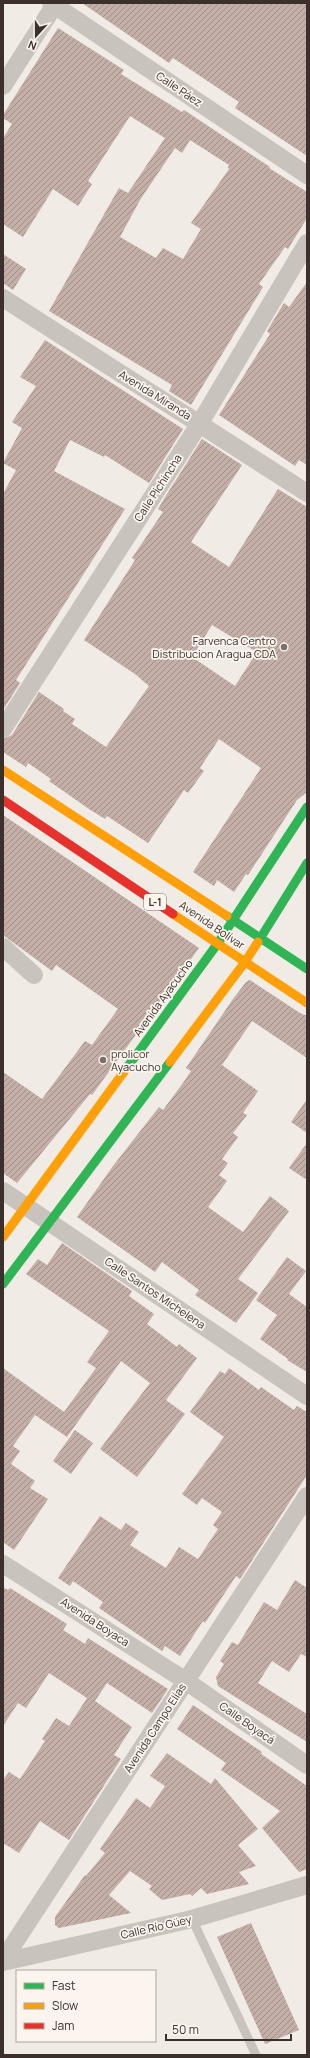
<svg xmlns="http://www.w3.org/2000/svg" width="310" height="2058" font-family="Manrope,sans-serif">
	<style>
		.building { fill: url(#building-hatch); fill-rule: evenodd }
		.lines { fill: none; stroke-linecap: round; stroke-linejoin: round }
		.lane { stroke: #c9c3be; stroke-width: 9 }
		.street { stroke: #c9c3be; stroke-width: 18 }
		.fast { stroke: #30b455; stroke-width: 9 }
		.slow { stroke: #ff9f0a; stroke-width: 9 }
		.jam { stroke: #e5322d; stroke-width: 9 }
		.poi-dot { fill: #7a716c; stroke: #fbf5ee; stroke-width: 1.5 }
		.labels { text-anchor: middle; stroke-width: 3.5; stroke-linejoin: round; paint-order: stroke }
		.shield { fill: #fbf5ee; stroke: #756b66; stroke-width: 1 }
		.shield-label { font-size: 10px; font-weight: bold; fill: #3b302b }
		.street-label { font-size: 11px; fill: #3b302b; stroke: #fbf5ee }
		.poi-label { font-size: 11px; fill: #3b302b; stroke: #fbf5ee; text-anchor: end }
	</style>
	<defs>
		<pattern id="building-hatch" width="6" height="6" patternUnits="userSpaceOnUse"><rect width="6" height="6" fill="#c3afa7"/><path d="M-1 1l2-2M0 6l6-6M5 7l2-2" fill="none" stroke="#a08f88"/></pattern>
	</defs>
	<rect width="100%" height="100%" fill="#f0ebe5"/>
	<!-- building -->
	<path class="building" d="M82,3H307V156L235,108L239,102L173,58L169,63Z
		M58,28L124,70L121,74L182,112L184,110L270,167L269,168L307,192V218L288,249L285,247L259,284L263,287L191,405L169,391L172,385L49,311L119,188L128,193L165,138L130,116L88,181L92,184L78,206L53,189L23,237L3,224V138L12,124L3,118V115ZM190,140L229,165L228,167L229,169L191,223L201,229L183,259L163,248L156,258L120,237L140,200L175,148L182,153Z
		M3,254L26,269L13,290L3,283Z
		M307,282V465L299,460L295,466L219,415L270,334L267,331L284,303L289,307Z
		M45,340L183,429L149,483L105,455L104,457L70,440L54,471L125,509L16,680L20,683L3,710V494L16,470L3,463L22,428L12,422L36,386L20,377Z
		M202,439L242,465L191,542L229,567L278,489L307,507V792L297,800L248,875L246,874L234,892L217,880L214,886L193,872L261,768L219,739L200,768L204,771L188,793L184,790L148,843L107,816L105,819L89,809L49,781L51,779L28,763L26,767L3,752V739L12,735L39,692L64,709L63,711L75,719L72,724L106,747L149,686L135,674L84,640L135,560L132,558L163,512L158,509L167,494ZM212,625L257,652L235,686L192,657Z
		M3,815L199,948L92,1095L90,1094L17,1183L3,1173V1072L42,1099L85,1041L92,1045L118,1009L56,965L52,971L3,935Z
		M250,980L300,1013L307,1016V1058L252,1021L222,1065L258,1091L243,1113L247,1115L233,1133L238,1137L222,1159L228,1163L219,1175L227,1181L208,1207L243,1232L270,1196L289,1211L238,1279L258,1293L236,1323L195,1295L199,1290L162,1262L155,1272L77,1217L113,1166L159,1107L163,1110L183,1083L191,1071L186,1068L233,999L246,982Z
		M307,1099V1133L291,1122Z
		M307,1143V1180L289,1168Z
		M62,1243L132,1291L129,1296L154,1314L147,1324L177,1347L179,1344L197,1358L166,1400L185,1414L137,1477L100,1449L150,1383L121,1361L67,1437L35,1415L13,1446L20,1451L11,1464L35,1481L30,1488L48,1499L14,1550L3,1542V1368L64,1412L96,1368L87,1362L109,1331L26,1274L38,1259L47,1265Z
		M287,1257L306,1271L289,1294L307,1307V1372L287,1360L288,1359L260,1339L277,1315L256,1300Z
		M229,1368L259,1390L261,1387L294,1410L297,1406L307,1412V1475L240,1579L236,1576L205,1623L203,1621L180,1656L165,1646L162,1651L99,1608L103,1602L73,1581L70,1586L58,1578L100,1516L121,1530L126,1523L139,1532L130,1545L166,1568L179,1547L198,1559L218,1529L213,1525L222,1512L202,1498L197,1505L182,1494L224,1437L190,1412L220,1371L225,1374Z
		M75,1430L93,1443L71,1474L53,1461Z
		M295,1580L307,1588V1657L301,1654L289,1672L272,1661L258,1683L307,1714V1742L218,1686L216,1677L224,1664L220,1661L232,1642L238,1645L264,1602L277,1610Z
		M3,1587L8,1590L10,1588L67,1624L63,1630L85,1644L88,1638L168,1689L152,1713L107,1683L95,1701L132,1727L114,1755L121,1759L69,1840L40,1821L19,1853L3,1843V1780L9,1772L20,1779L45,1741L42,1739L56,1718L69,1726L87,1698L49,1673L26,1708L18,1703L3,1726Z
		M193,1705L262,1752L261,1754L307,1786V1869L299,1872L262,1828L280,1811L221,1770L226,1763L177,1729Z
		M167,1753L211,1784L215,1778L258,1829L238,1845L256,1866L239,1872L249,1884L207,1894L201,1888L192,1896L190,1894L162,1900L149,1889L152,1886L130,1871L109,1895L131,1913L59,1928L55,1925V1917L85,1875L86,1876L105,1853L100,1849L136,1798L150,1808L165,1786L150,1776Z
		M251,1923L299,2030L265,2044L217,1937Z"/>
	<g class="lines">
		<!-- lane -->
		<path class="lane" d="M192,1919L256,2055"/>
		<!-- street -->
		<path class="street" d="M51,3L307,175
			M3,86L56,3
			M3,298L307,493
			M3,729L200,423L307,243
			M3,947L34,975
			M3,1191L307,1396
			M3,1564L186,1681L307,1765
			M3,1960L307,1496
			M3,1962L192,1919L307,1885"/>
		<!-- fast -->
		<path class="fast" d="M227,916L307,969
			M258,942L307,863
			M126,1069L218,943L307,807
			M3,1284L170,1062"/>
		<!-- slow -->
		<path class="slow" d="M3,770L227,916
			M173,914L307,1003
			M170,1062L245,962L258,942
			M3,1237L126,1069"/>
		<!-- jam -->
		<path class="jam" d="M3,800L173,914"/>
	</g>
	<!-- markers -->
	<g class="poi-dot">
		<circle cx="284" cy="647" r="4"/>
		<circle cx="103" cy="1060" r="4"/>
	</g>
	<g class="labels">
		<!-- shield labels -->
		<rect class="shield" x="144" y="894" width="22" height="16" rx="3"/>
		<g class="shield-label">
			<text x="155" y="906">L-1</text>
		</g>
		<!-- street labels -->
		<g class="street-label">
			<text transform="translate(179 89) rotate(34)" y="4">Calle Páez</text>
			<text transform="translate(155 395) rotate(32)" y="4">Avenida Miranda</text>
			<text transform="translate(158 488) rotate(-57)" y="4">Calle Pichincha</text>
			<text transform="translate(212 925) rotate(34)" y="4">Avenida Bolívar</text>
			<text transform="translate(163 998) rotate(-54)" y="4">Avenida Ayacucho</text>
			<text transform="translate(155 1293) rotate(34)" y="4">Calle Santos Michelena</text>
			<text transform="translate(95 1622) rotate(33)" y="4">Avenida Boyaca</text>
			<text transform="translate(247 1723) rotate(35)" y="4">Calle Boyacá</text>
			<text transform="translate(155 1728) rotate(-57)" y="4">Avenida Campo Elías</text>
			<text transform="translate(156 1927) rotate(-13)" y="4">Calle Río Güey</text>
		</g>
		<!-- poi labels -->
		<g class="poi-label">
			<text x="276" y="645">Farvenca Centro<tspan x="276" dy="13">Distribucion Aragua CDA</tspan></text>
			<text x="111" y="1058" text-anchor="start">prolicor<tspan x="111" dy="13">Ayacucho</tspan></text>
		</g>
	</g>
	<!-- border -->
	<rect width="310" height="2058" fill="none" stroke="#3b302b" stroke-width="8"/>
	<!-- legend -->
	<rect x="16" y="1970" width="140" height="72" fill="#fbf5ee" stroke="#aea6a0"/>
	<rect x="24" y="1983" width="20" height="6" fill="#30b455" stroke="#aea6a0"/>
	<text x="52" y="1990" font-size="12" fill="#3b302b">Fast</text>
	<rect x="24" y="2003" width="20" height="6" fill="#ff9f0a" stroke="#aea6a0"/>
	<text x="52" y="2010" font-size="12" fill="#3b302b">Slow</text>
	<rect x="24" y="2023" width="20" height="6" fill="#e5322d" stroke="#aea6a0"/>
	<text x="52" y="2030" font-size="12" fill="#3b302b">Jam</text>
	<!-- north arrow -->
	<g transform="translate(36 36) rotate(201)" stroke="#fbf5ee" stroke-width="3" paint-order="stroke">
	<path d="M0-3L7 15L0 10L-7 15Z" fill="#3b302b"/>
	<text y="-6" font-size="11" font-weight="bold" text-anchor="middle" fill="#3b302b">N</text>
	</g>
	<!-- scale -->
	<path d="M166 2034v6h125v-6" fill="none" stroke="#3b302b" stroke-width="2"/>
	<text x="172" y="2034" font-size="12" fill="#3b302b" stroke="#fbf5ee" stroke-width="3" paint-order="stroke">50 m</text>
</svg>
